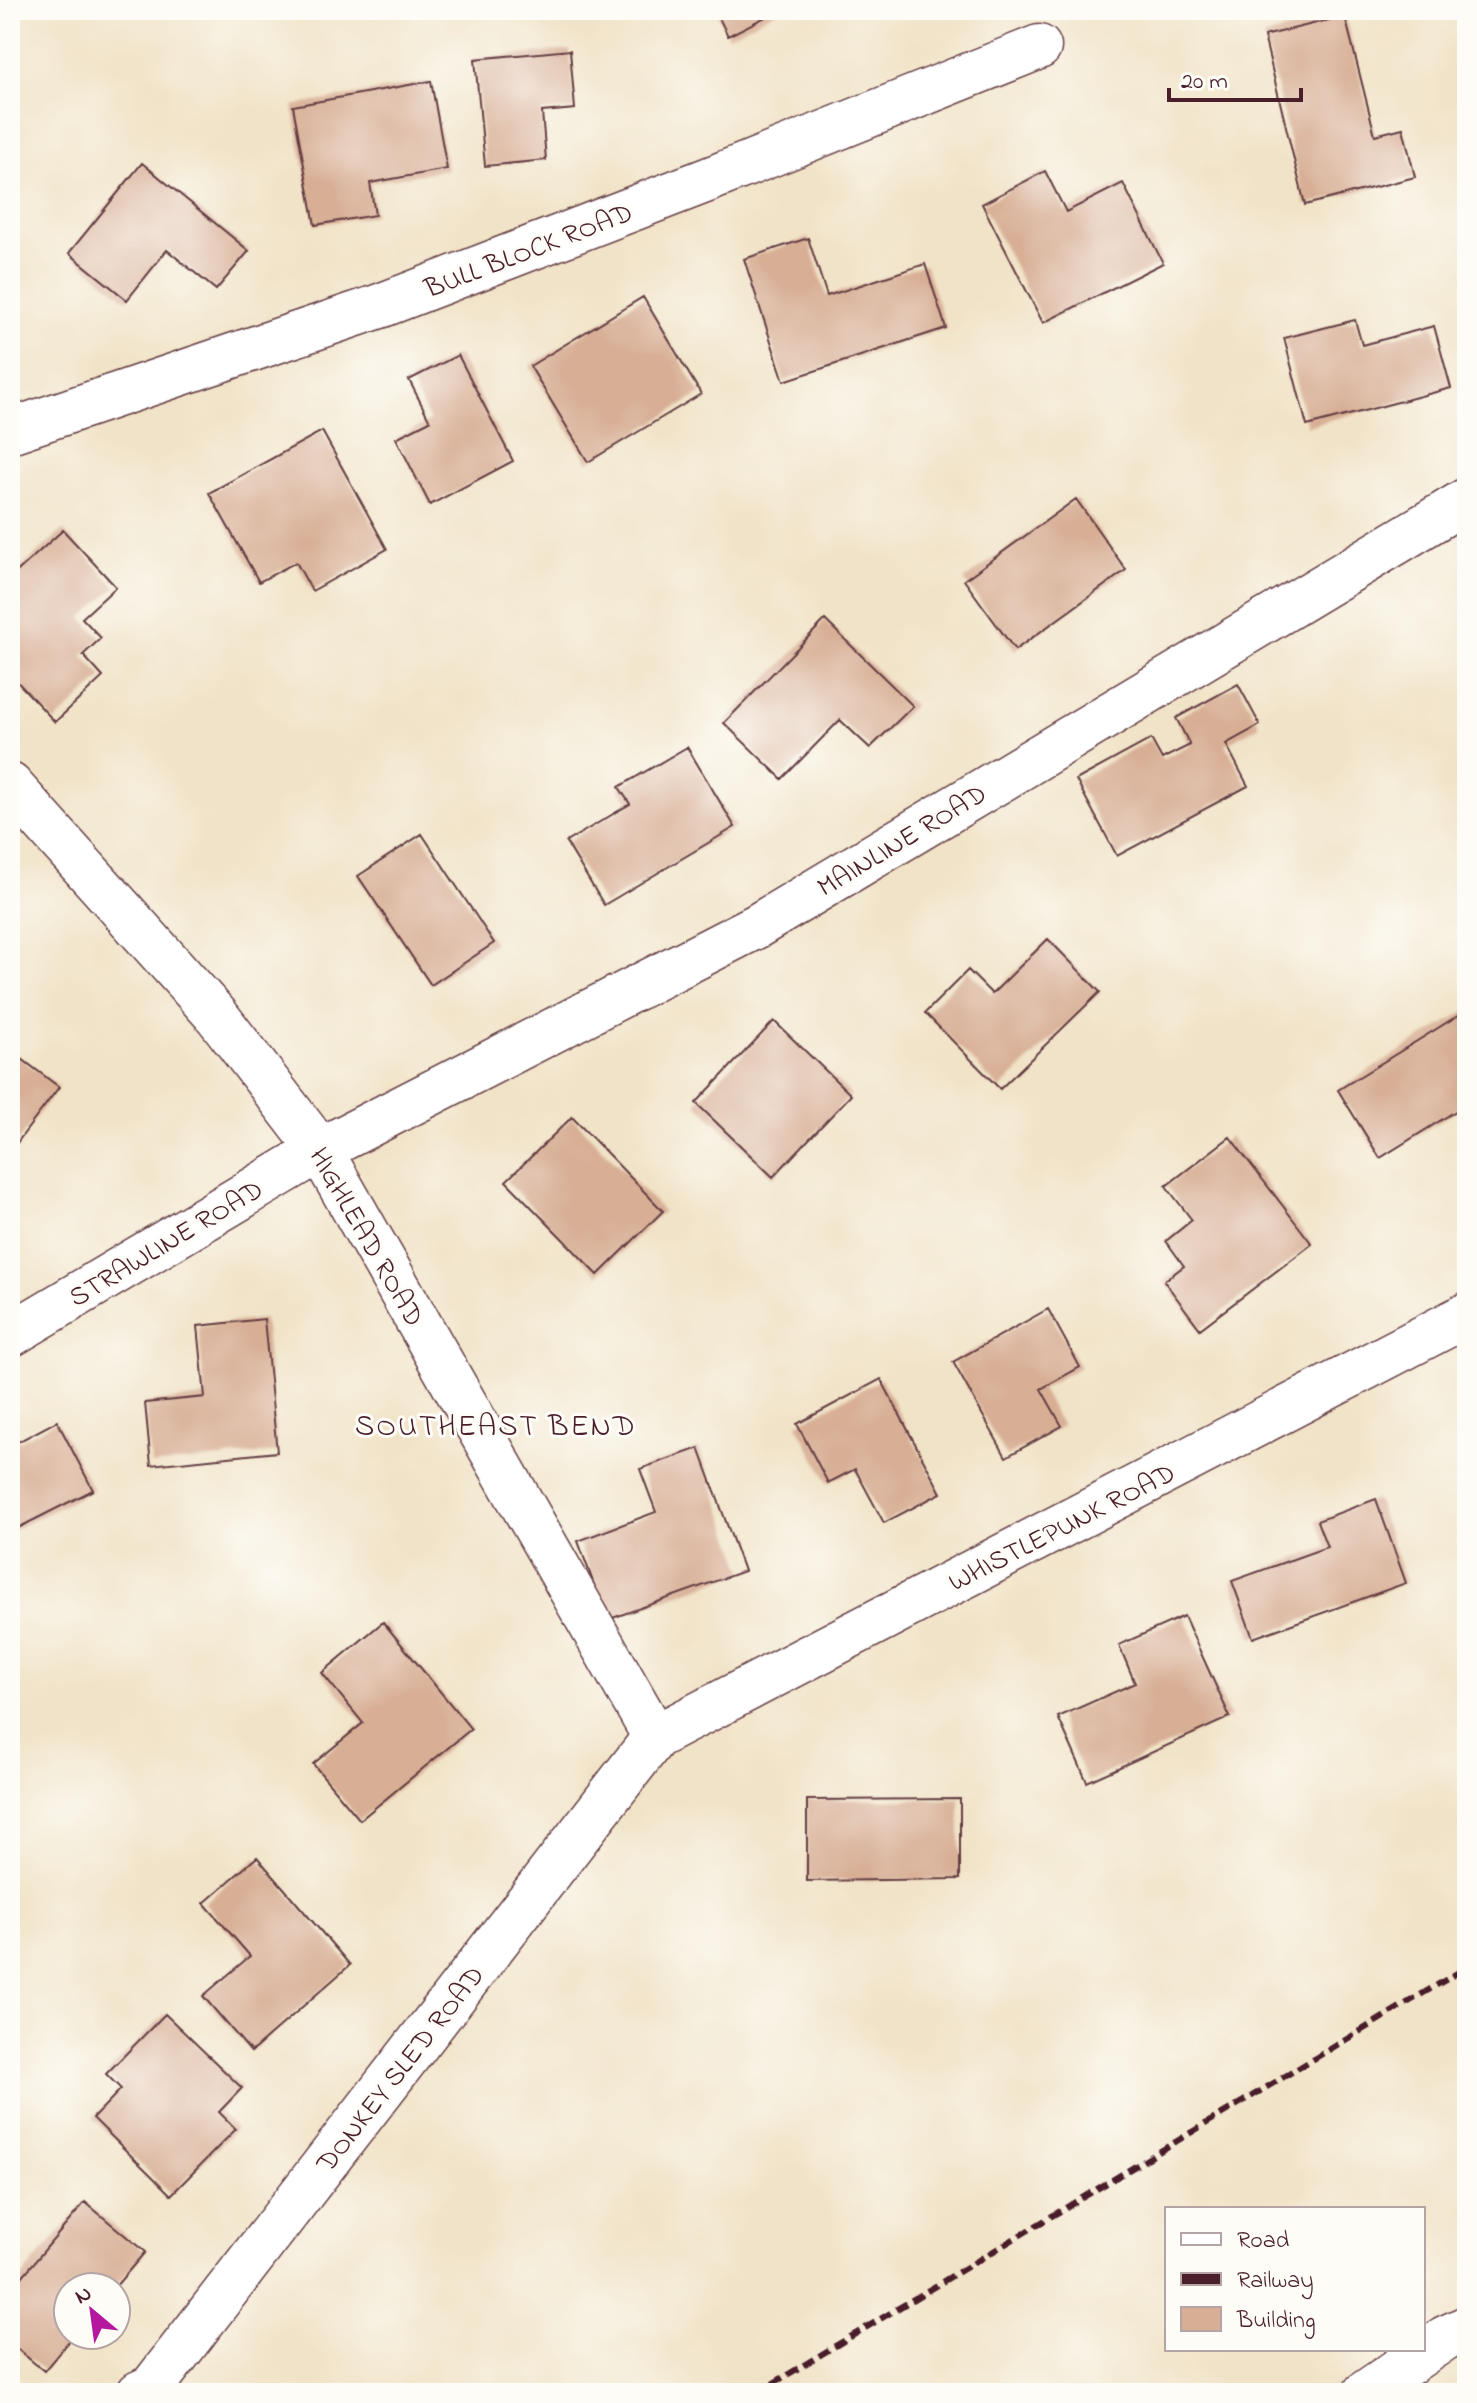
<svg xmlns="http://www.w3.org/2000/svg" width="1477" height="2403" font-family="'Indie Flower',sans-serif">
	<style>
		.building { fill: #d8af95 }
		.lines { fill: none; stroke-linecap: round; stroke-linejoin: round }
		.street-casing { stroke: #633c42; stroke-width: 47 }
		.street { stroke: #fff; stroke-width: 44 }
		.rail { stroke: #4a1f2b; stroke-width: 6; stroke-dasharray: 12 6; stroke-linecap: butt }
		.labels { text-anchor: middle; stroke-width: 6; stroke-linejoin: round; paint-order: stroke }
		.street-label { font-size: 28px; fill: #4a1f2b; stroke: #fdfcf7 }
		.neighbourhood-label { font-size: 30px; letter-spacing: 2px; fill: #4a1f2b; stroke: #fdfcf7 }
	</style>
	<rect width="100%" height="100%" fill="#fdfcf7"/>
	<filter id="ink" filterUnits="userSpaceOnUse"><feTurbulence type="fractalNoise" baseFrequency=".0125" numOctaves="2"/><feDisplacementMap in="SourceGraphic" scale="16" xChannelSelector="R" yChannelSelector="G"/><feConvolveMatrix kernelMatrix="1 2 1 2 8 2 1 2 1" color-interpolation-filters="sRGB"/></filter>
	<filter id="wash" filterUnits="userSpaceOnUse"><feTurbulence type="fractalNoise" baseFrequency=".006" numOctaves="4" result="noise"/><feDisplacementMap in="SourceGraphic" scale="32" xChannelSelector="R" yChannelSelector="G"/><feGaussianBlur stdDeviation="1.8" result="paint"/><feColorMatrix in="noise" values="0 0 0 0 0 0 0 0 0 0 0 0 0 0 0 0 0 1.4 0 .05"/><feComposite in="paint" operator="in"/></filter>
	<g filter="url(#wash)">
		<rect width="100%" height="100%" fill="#f1e3c7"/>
		<g id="blocks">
			<!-- building -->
			<path class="building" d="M715,10H779L728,36Z
				M1345,16L1375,135L1403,128L1415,177L1305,205L1264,36Z
				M570,50L575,109L542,112L546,160L485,166L475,59Z
				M431,81L447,169L370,183L375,215L315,225L293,106Z
				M142,163L249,251L216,290L167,250L127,300L69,253Z
				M1045,171L1066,212L1123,183L1163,263L1043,323L982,204Z
				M808,238L827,296L925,264L946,328L784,381L744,259Z
				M643,297L701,394L588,462L530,366Z
				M1355,320L1362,345L1434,326L1451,388L1307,426L1284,338Z
				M458,355L513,461L430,505L396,438L430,421L409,380Z
				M322,431L387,549L312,591L296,562L259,582L209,493Z
				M1076,499L1126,570L1015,650L964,580Z
				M63,530L116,587L82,618L101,638L83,655L103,677L55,722L10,674V578Z
				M825,620L913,706L870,748L840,720L782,779L724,723Z
				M1238,684L1260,725L1226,744L1248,786L1117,856L1076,780L1151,739L1162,759L1190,745L1176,718Z
				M687,747L735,827L604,905L566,842L630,804L619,787Z
				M422,834L494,943L431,985L358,876Z
				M1048,939L1100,992L1000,1089L925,1013L968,970L992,994Z
				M1467,1010V1104L1380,1158L1338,1090Z
				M774,1021L851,1095L773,1177L696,1103Z
				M10,1050L59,1087L10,1152Z
				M572,1117L663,1211L598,1275L506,1181Z
				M1230,1137L1312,1244L1200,1329L1164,1281L1184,1266L1166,1241L1192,1220L1166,1186Z
				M1048,1309L1080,1367L1041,1389L1062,1426L1006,1457L953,1362Z
				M264,1319L277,1452L151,1465L145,1403L205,1397L198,1326Z
				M881,1379L941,1493L884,1523L855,1469L828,1483L797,1424Z
				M57,1421L93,1490L10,1532V1446Z
				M699,1448L744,1571L607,1620L578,1541L656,1512L640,1469Z
				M1376,1499L1406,1583L1253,1638L1232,1581L1327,1547L1317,1521Z
				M1184,1616L1230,1717L1087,1782L1058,1717L1135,1683L1119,1645Z
				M383,1622L471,1729L360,1820L313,1764L363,1723L322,1673Z
				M960,1799V1879L807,1881V1800Z
				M257,1857L350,1965L251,2052L203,1996L250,1956L204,1903Z
				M165,2014L242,2088L219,2112L236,2129L171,2195L93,2118L121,2089L106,2074Z
				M85,2202L145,2252L115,2287H68V2335H74L44,2371L10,2343V2291Z"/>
		</g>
	</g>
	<g filter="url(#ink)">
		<use href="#blocks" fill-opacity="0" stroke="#633c42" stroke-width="2"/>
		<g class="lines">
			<!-- street casing -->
			<g class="street-casing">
				<path id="street" d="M10,431L380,306L710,179L1039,47
					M10,785L217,1016L320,1150L655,1737
					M10,1335L320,1150L757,926L1467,500
					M139,2393L152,2387L655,1737L1467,1315
					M1365,2393L1445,2338L1467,2328"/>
			</g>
			<!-- street -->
			<use href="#street" class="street"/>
			<!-- rail -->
			<path class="rail" d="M757,2393L1467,1967"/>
		</g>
	</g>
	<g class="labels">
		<!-- street labels -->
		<g class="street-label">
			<text transform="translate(528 249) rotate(-21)" y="10">BULL BLOCK ROAD</text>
			<text transform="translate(901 839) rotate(-31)" y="10">MAINLINE ROAD</text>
			<text transform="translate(368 1236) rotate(60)" y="10">HIGHLEAD ROAD</text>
			<text transform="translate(165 1242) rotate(-31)" y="10">STRAWLINE ROAD</text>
			<text transform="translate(1061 1526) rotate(-27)" y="10">WHISTLEPUNK ROAD</text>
			<text transform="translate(399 2068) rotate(-52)" y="10">DONKEY SLED ROAD</text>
		</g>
		<!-- neighbourhood labels -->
		<g class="neighbourhood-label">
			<text x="496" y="1435">SOUTHEAST BEND</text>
		</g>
	</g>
	<!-- margin -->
	<rect width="1477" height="2403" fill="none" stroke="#fdfcf7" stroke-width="40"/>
	<!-- legend -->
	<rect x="1165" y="2207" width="260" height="144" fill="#fdfcf7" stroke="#b5a4a5" stroke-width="2"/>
	<rect x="1181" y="2233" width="40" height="12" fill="#ffffff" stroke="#b5a4a5" stroke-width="2"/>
	<text x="1237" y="2247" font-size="24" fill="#4a1f2b">Road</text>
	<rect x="1181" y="2273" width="40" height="12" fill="#4a1f2b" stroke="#b5a4a5" stroke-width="2"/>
	<text x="1237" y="2287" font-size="24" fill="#4a1f2b">Railway</text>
	<rect x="1181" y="2307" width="40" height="24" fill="#d8af95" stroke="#b5a4a5" stroke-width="2"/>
	<text x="1237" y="2327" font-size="24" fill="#4a1f2b">Building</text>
	<!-- north arrow -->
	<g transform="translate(92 2311) rotate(331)"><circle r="38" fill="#fdfcf7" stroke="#b5a4a5" stroke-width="2"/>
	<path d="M0-6L14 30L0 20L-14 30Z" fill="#b5179e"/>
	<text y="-12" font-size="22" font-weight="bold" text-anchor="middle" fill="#4a1f2b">N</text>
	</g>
	<!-- scale -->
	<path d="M1169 88v12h132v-12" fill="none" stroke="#4a1f2b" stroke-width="4"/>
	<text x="1181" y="88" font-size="24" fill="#4a1f2b" stroke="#fdfcf7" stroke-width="6" paint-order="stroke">20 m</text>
</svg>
